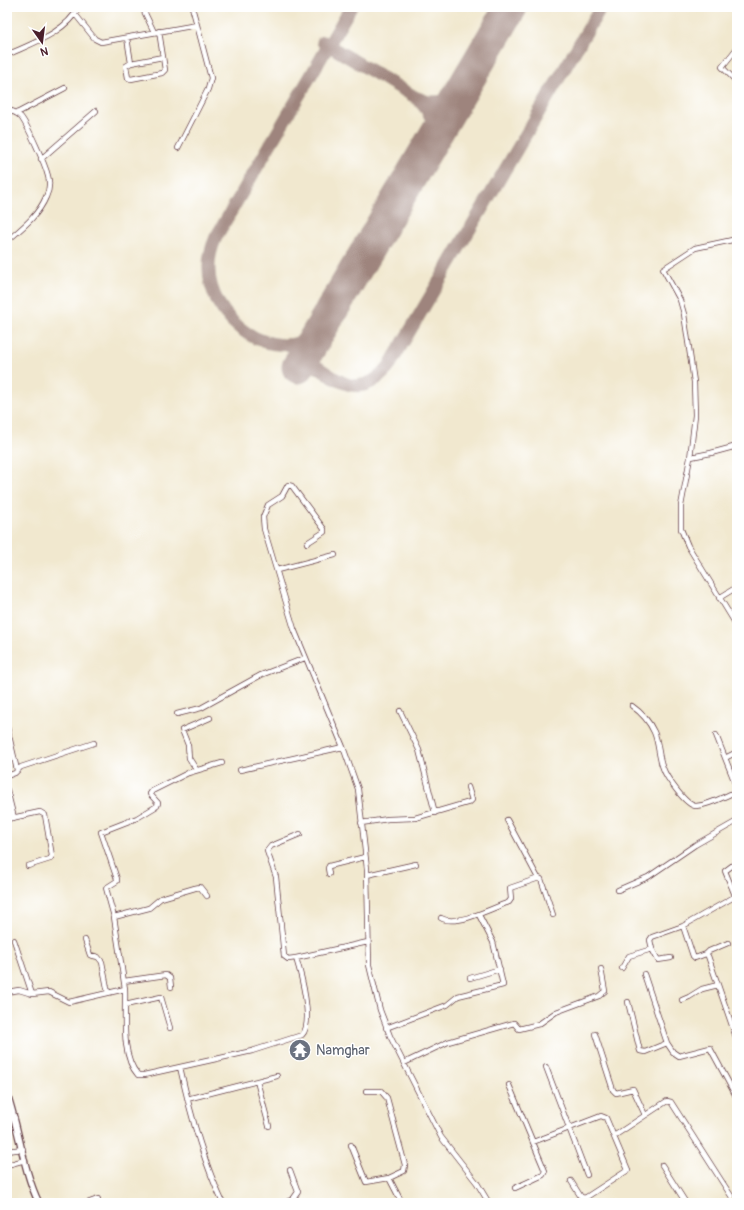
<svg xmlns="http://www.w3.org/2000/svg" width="744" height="1210" font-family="Pangolin,sans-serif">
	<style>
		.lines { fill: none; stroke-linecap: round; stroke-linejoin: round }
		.taxiway { stroke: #9e847d; stroke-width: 13 }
		.runway { stroke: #9e847d; stroke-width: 33 }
		.minor-casing { stroke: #633d44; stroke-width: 6 }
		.tertiary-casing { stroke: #633d44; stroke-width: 8 }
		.trunk-casing { stroke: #633d44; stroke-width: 10 }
		.minor { stroke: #fff; stroke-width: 4.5 }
		.tertiary { stroke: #fff; stroke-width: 5.5 }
		.trunk { stroke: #eac769; stroke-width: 8 }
		.labels { text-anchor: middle; stroke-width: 3; stroke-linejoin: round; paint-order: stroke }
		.worship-label { font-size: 14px; fill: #5b616d; stroke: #fff; text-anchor: start }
	</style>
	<rect width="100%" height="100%" fill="#fff"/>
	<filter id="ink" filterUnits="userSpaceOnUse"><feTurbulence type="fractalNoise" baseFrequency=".025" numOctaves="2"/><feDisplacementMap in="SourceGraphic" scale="8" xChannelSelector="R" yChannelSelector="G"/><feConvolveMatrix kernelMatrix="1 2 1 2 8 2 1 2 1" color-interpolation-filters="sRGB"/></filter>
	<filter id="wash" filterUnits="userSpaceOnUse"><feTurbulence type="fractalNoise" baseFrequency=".012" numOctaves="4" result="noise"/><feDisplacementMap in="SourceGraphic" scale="16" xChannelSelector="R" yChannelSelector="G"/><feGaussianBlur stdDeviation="0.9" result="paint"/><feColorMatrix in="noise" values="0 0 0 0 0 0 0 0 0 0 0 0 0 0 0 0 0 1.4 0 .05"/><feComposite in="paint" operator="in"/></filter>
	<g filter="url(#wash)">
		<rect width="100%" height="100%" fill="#f1e8cf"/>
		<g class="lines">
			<!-- taxiway -->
			<path class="taxiway" d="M323,42L415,97L429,102L456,101
				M417,99C429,110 435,121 434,137
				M319,332C274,369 207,319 209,266C209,256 212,246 216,237L351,7
				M304,358C335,377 357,404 388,368L601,7"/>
			<!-- runway -->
			<path class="runway" d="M298,367L511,7"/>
		</g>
	</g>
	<g filter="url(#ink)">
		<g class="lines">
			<!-- minor casing -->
			<g class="minor-casing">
				<path id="minor" d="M142,7L154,32
					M192,7L197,25
					M75,14L95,39L101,42L197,25L211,78L208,89L178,148
					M127,38L131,63L126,66L128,78L131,79L162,73L165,70L159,31
					M737,48L722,67L737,82
					M7,55C33,43 65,33 79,7
					M131,63L163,57
					M7,110C12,111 17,112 21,117C28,126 45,164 48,176C50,183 49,191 46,197C38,216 22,228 7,241
					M17,113L65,88
					M41,159L96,111
					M737,239L695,248L663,269L680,300L684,314L694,382L695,415L690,458L681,506V529L688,546L737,626
					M691,457L711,453L737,446
					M307,543L324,532V529L292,486L288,485L282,496L268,505L263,517L264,529L294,629L343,747L358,789L367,869L369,965L380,1010L390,1036L441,1137L477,1183L489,1203
					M277,570L335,555
					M719,598L737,587
					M632,706C642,713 649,721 654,732C659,743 658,756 663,768C666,777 686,806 696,806C710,805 725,796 737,791
					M400,711L419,750L435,813
					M177,714L201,708L261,675L305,658
					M7,727L17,770
					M716,735L737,788
					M725,758L737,752
					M196,769L189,758L188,745L182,730L210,718
					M240,770L343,747
					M7,776L15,773L21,767L94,743
					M7,790L14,818
					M7,819L40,812L45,815L52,856L50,859L28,866
					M507,820L538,878
					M361,823L388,819L415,818L470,802L472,800L468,787
					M300,834L271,846L267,851L276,877L284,956L288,959L296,958L368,942
					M737,862L725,871L734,893V897L683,926L693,956L695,958L706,954L708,956L737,1040
					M329,874L328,868L329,866L365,857
					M367,875L416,864
					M618,890L648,877L695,845L737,821
					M114,917L149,908L161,898L195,888L200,887L207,896
					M441,918C456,927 493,908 509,902L511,899L510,888L539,878L541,879L553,915
					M14,940L32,994
					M85,940L90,955L98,957L102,962L108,993
					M652,949L658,960L671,958
					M706,954L709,951L728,943
					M622,968L629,956L652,949L650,940L652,937L683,926
					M644,974L667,1043
					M470,978L500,969
					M124,981L166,975L170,978L171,987
					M125,989L114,917L106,888L117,881V879L101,832L137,818L157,806L158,803L150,794L152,791L188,773L222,763
					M7,992L19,990L32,994L49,992L69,1002L125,989C126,1014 120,1055 138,1075H144L252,1051L302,1035C314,1023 301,974 296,958
					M682,1000L689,997L702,989L718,985
					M628,1002L640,1051L645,1052L667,1043L673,1052L679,1056L710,1048L737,1098
					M125,1005L161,997L170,1028
					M386,1028L447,1005L458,996L503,985L493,942L479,915
					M595,1034L613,1090L616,1093L633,1089L645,1115
					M404,1063L448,1042L514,1023L519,1029L539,1024L556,1012L599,996L605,991L601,969
					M180,1067C190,1113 203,1161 223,1203
					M546,1067L587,1175
					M257,1081L269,1126
					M509,1085L545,1171L543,1175L515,1188
					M187,1099L277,1076
					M7,1121L15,1118
					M614,1136L667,1101L671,1102L735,1202
					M533,1142L601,1116L606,1118L628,1170L585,1198L581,1197L571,1181
					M351,1145L366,1182L389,1178L404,1171L405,1165L387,1098L381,1091H366
					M7,1151L23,1149
					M7,1165L25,1160
					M662,1165L686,1203
					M389,1178L402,1203
					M87,1203L98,1199
					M285,1203L293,1199L298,1192L290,1170"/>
			</g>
			<!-- tertiary casing -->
			<g class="tertiary-casing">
				<path id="tertiary" d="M7,1094C19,1128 23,1171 39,1203"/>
			</g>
			<!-- trunk casing -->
			<g class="trunk-casing">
				<path id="trunk" d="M732,1203L737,1201"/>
			</g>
			<!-- minor -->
			<use href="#minor" class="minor"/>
			<!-- tertiary -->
			<use href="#tertiary" class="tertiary"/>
			<!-- trunk -->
			<use href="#trunk" class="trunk"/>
		</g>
	</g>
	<!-- icons -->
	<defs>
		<g id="temple-disc" transform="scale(1.15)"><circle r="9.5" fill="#6b7280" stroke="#fff"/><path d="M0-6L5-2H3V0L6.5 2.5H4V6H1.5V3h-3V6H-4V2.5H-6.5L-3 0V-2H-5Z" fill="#fff"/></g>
	</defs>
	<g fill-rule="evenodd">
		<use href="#temple-disc" x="300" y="1050"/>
	</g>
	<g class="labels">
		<!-- worship labels -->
		<g class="worship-label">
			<text x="316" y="1055">Namghar</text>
		</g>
	</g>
	<!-- margin -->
	<rect width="744" height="1210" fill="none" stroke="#fff" stroke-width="24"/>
	<!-- north arrow -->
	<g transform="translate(42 42) rotate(166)" stroke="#ffffff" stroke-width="3" paint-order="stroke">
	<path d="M0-3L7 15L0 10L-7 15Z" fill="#4a1f2b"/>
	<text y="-6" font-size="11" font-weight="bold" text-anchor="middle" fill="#4a1f2b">N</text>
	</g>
</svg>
